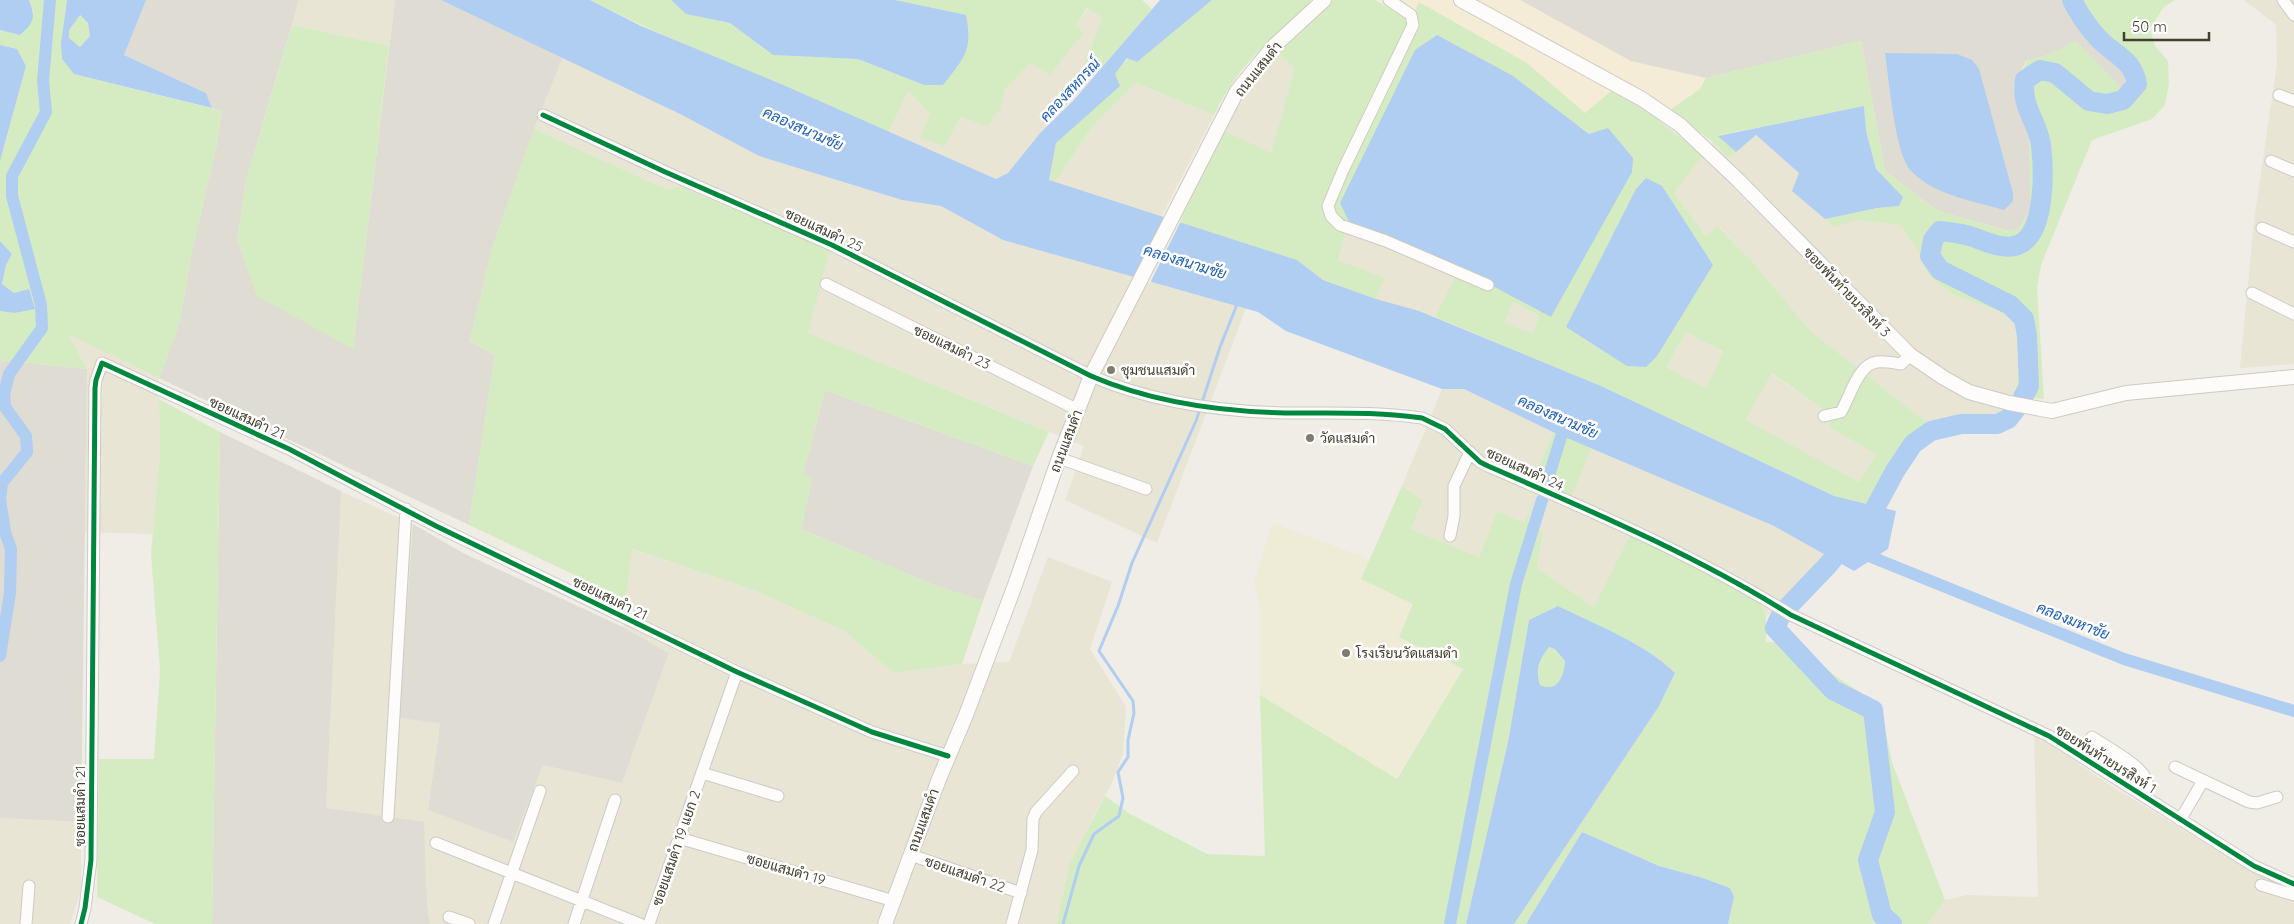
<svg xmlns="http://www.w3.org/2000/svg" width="2294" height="924" font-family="Quicksand,Sarabun,sans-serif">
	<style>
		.residential { fill: #e8e5d5 }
		.commercial { fill: #f4ecd6 }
		.industrial { fill: #dfdcd3 }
		.education { fill: #eeebd6 }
		.green { fill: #d5ecc2; fill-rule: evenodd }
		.water { fill: #b0cdf2; fill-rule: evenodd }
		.pier { fill: #efede5 }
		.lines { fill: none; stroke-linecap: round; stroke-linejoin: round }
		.stream { stroke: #b0cdf2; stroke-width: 3 }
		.canal { stroke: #b0cdf2; stroke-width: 12 }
		.river { stroke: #b0cdf2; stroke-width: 20 }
		.minor-casing { stroke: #cccbc3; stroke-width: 13 }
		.tertiary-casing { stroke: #cccbc3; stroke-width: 16 }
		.minor { stroke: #fdfcfb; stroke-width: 11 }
		.tertiary { stroke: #fdfcfb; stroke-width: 14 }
		.cycleway-casing { stroke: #fff; stroke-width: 8 }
		.cycleway { stroke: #00873e; stroke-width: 5 }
		.poi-dot { fill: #807d70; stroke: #fff; stroke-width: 2 }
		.labels { text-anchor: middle; stroke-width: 5; stroke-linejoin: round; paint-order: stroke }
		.street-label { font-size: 14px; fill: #444031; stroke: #fff }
		.poi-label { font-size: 14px; fill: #444031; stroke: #fff; text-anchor: start }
		.water-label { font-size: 15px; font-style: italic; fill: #2160ba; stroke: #fff }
	</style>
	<rect width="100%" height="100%" fill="#efede5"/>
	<!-- residential -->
	<path class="residential" d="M299,0H395L389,46L292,25Z
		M2244,0H2294V364L2240,368L2254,221L2277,64L2276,25Z
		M1088,8L1102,17L1085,65L1096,74L1041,132L1008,173L996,179L889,132L908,91L930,114L921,138L961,117L1001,108L1005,89L1030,63L1050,74L1084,33L1076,25Z
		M1277,53L1295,68L1271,154L1225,131L1240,101Z
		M563,57L680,114L759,156L902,200L941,206L1003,240L1246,308L1157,543L1065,500L1084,446L807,333L830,248L678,186L668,190L534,129Z
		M1136,83L1214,115L1161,217L1055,182L1091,128Z
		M1755,135L1856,220L1901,225L1921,255L1929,276L1955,296L1999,311L2019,326L2022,362L2014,396L1997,416L1926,422L1812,332L1751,260L1719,226L1706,236L1674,193L1713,142L1728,158Z
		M1349,222L1459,268L1435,317L1376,299L1384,278L1338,260Z
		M1513,302L1539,316L1532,335L1505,323Z
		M1686,331L1723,353L1706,388L1666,367Z
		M67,333L159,378L160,454L153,534L85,532L87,369Z
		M1771,373L1827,412L1830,428L1876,454L1859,482L1746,421Z
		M1442,389H1464L1553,432L1534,479L1572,494L1592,448L1774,526L1826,555L1766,617L1759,599L1594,607L1537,568L1543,533L1528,520L1533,503L1524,523L1497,511L1479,557L1411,529L1423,500L1402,486Z
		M340,491L413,524L399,718L440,722L428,810L513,842L543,765L622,783L669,653L623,627L631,549L754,590L844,631L894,673L962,664L1009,662L1048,557L1112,582L1090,649L1126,707L1123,753L1113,781L1094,815L1057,924H430L427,905L326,808Z
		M2034,733L2110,785L2256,874L2294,887V924H1928L1945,900L1967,895L2038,897Z
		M0,818L81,822V890L70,924H0Z"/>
	<!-- commercial -->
	<path class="commercial" d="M1375,0H1520L1631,61L1706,78L1700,89L1658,119L1643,108L1585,113L1527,63L1420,2L1410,21Z"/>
	<!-- industrial -->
	<path class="industrial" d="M146,0H299L246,181L237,241L353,348L395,0H441L563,57L534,129L492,249L470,341L495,355L469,525L159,378L179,324L192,251L216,148L222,111L212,108L206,93L124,55Z
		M1520,0H2064L2082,32L2090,24L2140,69L2122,89L2048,55L2026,61L2013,87L2029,129L2031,207L2019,229L2009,231L1938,211L1885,171L1861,41L1706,78L1631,61Z
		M0,360L87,369L81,822L0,818Z
		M825,390L1033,466L983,601L934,585L801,529L812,478L803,474Z
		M220,432L341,491L326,808L424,822L427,905L430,924H212Z
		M413,524L463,553L623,627L669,653L622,783L543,765L513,842L428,810L440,723L399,718Z"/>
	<!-- education -->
	<path class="education" d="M1273,523L1371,560L1362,579L1414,604L1399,637L1463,669L1396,779L1260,695V608L1254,581Z"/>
	<!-- green -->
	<path class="green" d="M29,0H67L61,43L74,74L222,111L216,148L192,251L179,324L159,378L68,334L87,369L0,360V311L14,313V293L2,284L6,265L12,254L0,241V161L26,66L17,49L0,45V30L20,35L34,13Z
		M590,0H671L686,14L730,23L773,55L858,59L924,85L916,5L895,0H1142L1152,9L1096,74L1085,65L1102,17L1087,8L1076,25L1084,33L1050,75L1030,63L1005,89L1001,108L987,126L961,117L944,146L920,138L930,114L908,91L889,132C790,88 687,49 590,0Z
		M1212,0H1311L1309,5C1271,37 1235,69 1214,115L1136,83L1091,128L1055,182L1049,180L1056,143L1128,58L1137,62Z
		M1333,0H1375L1410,21L1419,2L1527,63L1585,113L1611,91L1643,108L1703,155L1674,193L1706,236L1718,226L1751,260L1812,332L1926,422L1892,458L1868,504L1834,496L1601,386L1435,317L1459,268L1589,134L1580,126L1340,203L1349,222L1338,260L1385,278L1376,299L1323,280L1297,260L1179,223L1203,170L1225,131L1271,153L1295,68L1277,53ZM1698,244L1713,265L1646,367L1628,366L1566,327ZM1513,302L1539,316L1532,334L1505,323ZM1686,332L1723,352L1706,388L1666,367ZM1772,373L1827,412L1830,428L1876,454L1859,482L1746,420Z
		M2064,0H2175L2164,7L2150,28L2155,46L2168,61L2169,84L2165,105L2152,119L2092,140L2041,265L2037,288L2044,399L2014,396L2022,362L2019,326L1999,311L1955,296L1929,276L1921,255L1901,225L1856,220L1834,227L1825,219L1877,208L1899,206L1902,197L1876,169L1866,131L1864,107L1719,135L1736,152L1728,158L1713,142L1670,110L1700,89L1706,78L1861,41L1885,171L1938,211L2008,231L2019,229L2031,207L2029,129L2013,87L2027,61L2048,55L2076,41L2122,88L2140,69L2090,24L2082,32Z
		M79,15L88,23L90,36L80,47L69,38V30Z
		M292,25L389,46L353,349L257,296L237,241L246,181Z
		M534,129L668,190L678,186L830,249L808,333L1049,432L1033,466L825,390L803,474L812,478L801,529L934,585L983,601L962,664L894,673L844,631L754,590L632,549L626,599L469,525L495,355L470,341L492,249Z
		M159,399L220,432L212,924H155L97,897L99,759H154L160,670L151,554L160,454Z
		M1553,432L1592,448L1572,495L1534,479Z
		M1402,486L1423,500L1411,529L1479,557L1497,511L1524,523L1535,497L1528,520L1543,533L1537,568L1594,607L1631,534L1759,599L1766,617V642L1796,643L1834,675L1879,705L1893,765L1945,900L1928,924H1728L1734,897L1730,888L1703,878L1659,866L1582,832L1526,924H1514L1659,706L1675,673C1647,644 1595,624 1558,606L1529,620L1508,742L1466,924H1057L1070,863L1105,796L1130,814L1207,854L1265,856L1260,695L1397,779L1463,669L1399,637L1413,604L1361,579Z
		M1549,647L1555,649L1565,661C1564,676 1558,693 1540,685C1535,669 1539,660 1549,647Z"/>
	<!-- water -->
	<path class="water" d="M0,0H29C36,17 34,23 20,35L0,30Z
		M67,0H146L124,55L206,93L212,108L74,74L62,59L61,43ZM80,15L88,23L90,36L80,47L69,38V30Z
		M441,0H590L641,26L781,84L996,179L1008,173L1041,132L1073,101L1160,0H1212L1137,62L1127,58L1115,74L1120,86L1056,143L1049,180L1297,260L1323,280L1376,299L1419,311L1601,386L1834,496L1896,511L1888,549L1854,571L1774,526L1553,432L1464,389H1442L1286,331L1258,312L1003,240L941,206L902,200L759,156L680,114Z
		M671,0H895L966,15C973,51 964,58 943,85H924L858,59L773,55L730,23L686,14Z
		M1437,35L1513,76L1589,134L1608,128L1633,158L1632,172L1551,317L1459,268L1349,222L1340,203L1415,50Z
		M0,45L17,49L26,66L0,161Z
		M1885,53L1957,54L1972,60L1979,69L2013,193V201L2004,210C1973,201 1935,195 1912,172C1895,156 1889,79 1885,53Z
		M1864,106L1866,131L1876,169L1903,197L1899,206L1877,208L1825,219L1792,191L1799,173L1756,135L1736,152L1718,136Z
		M1646,178L1662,186L1713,265L1657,356L1646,367L1627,366L1566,327L1636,189Z
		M0,241L12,254L6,265L2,284L14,293L29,289L35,309L14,313L0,311Z
		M1558,606C1595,624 1646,644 1675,673L1659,706L1514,924H1466L1508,742L1529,620ZM1549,647L1555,649L1565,661C1564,676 1558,693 1540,685C1535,669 1539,660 1549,647Z
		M1582,832L1659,866L1703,878L1730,888L1734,897L1728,924H1526Z"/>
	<!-- pier -->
	<path class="pier" d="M1166,216L1181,221L1150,283L1135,279Z"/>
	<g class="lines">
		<!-- stream -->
		<path class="stream" d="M1063,924L1079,866L1094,834L1119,816L1123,798L1118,772L1128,757V740L1134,713L1133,701L1099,651L1118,606L1132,563L1196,421L1220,347L1238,302"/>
		<!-- canal -->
		<path class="canal" d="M1547,482L1566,421
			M1859,552L2124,659L2294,711
			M0,656L10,593L11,549L5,532L0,499L2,483L27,452L26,436L5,407L4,394L9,374L42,328L41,305L12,196V176L46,112L43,81L50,0
			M1450,924L1516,584L1542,500"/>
		<!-- river -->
		<path class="river" d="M1892,924L1882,915L1868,860L1885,812L1873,710L1833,690L1775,628L1782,613L1827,566L1873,512L1895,471L1913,444L1931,431L1961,424H1997L2008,419L2019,405L2029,386L2027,336L2024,319L2010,305L1940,270L1930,256L1933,240L1940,231C1948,232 1958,233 1966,235C1982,239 2001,251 2018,245C2046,234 2044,170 2041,145C2038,121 2020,107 2025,80L2040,70L2055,73L2089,101L2107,104L2123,100L2137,84C2133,59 2114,55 2098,38C2088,27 2079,14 2072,0"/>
		<!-- minor casing -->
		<g class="minor-casing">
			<path id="minor" d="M1389,0L1411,15L1413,25L1343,170L1328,206L1331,216L1340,225L1386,241L1488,285
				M2283,0L2294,15
				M2279,95L2294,101
				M543,115L663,171L832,245L1091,376C1156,404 1229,413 1300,413C1341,413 1382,412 1422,418L1445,429L1480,462L1488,466C1591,511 1695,555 1791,615L2049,736L2254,866L2294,884
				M2271,161L2294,171
				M2262,228L2294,242
				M826,284L1078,410
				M2252,293L2294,314
				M1824,416L1841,412C1850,397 1858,364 1877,362C1885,361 1894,363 1901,364L1910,355
				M1059,458L1146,489
				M1450,536L1454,516V486L1470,452
				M2092,737C2106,747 2136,762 2145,777C2149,783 2146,790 2145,796
				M2175,767L2249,802L2257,803L2277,797
				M702,773L778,796
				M388,817L406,509
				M2180,820L2203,781
				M679,838L894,901
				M436,843L640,924
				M911,855L1021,893
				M2261,885L2294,895
				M449,917L469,924
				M26,924L29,886
				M81,924L85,908L91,860L95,388L96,380L102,363L289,449L436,526L737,672L872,732L948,756
				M494,924L540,791
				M574,924L615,800
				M649,924L737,672
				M1012,924L1032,850L1033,819L1036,812L1073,771"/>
		</g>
		<!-- tertiary casing -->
		<g class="tertiary-casing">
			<path id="tertiary" d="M1461,0L1642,99L1680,125L1738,180L1910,355L1944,378L1969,392L2009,403L2052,411L2126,393L2294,377
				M885,924L939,779L966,715L1015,585L1059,458L1091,376L1237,91L1274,46L1324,0"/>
		</g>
		<!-- minor -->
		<use href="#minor" class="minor"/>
		<!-- tertiary -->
		<use href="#tertiary" class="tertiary"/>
		<!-- cycleway casing -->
		<g class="cycleway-casing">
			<path id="cycleway" d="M543,115L663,171L832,245L1091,376C1156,404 1229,413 1300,413C1341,413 1382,412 1422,418L1445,429L1480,462L1488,466C1591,511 1695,555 1791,615L2049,736L2254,866L2294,884
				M81,924L85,908L91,860L95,388L96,380L102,363L289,449L436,526L737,672L872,732L948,756"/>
		</g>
		<!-- cycleway -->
		<use href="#cycleway" class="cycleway"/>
	</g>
	<!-- markers -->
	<g class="poi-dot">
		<circle cx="1111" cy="370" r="5"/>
		<circle cx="1310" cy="438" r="5"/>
		<circle cx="1346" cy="653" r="5"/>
	</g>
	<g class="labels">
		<!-- street labels -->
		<g class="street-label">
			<text transform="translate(1258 69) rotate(-51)" y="5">ถนนแสมดำ</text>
			<text transform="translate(824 230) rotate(25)" y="5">ซอยแสมดำ 25</text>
			<text transform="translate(1847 292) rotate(46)" y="5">ซอยพันท้ายนรสิงห์ 3</text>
			<text transform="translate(952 347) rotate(26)" y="5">ซอยแสมดำ 23</text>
			<text transform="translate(247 418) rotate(25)" y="5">ซอยแสมดำ 21</text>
			<text transform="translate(1066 441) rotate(-69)" y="5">ถนนแสมดำ</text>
			<text transform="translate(1525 469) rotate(25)" y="5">ซอยแสมดำ 24</text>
			<text transform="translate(610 598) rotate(26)" y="5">ซอยแสมดำ 21</text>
			<text transform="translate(2106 759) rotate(32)" y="5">ซอยพันท้ายนรสิงห์ 1</text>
			<text transform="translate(80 806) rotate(-90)" y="5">ซอยแสมดำ 21</text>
			<text transform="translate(923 820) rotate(-70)" y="5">ถนนแสมดำ</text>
			<text transform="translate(676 848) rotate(-71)" y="5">ซอยแสมดำ 19 แยก 2</text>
			<text transform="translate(786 869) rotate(16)" y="5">ซอยแสมดำ 19</text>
			<text transform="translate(965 874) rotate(19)" y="5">ซอยแสมดำ 22</text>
		</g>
		<!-- poi labels -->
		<g class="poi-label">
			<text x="1121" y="375">ชุมชนแสมดำ</text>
			<text x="1320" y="443">วัดแสมดำ</text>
			<text x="1356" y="658">โรงเรียนวัดแสมดำ</text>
		</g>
		<!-- water labels -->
		<g class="water-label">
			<text transform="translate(1070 90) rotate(-47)" y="5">คลองสหกรณ์</text>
			<text transform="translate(803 129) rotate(24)" y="5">คลองสนามชัย</text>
			<text transform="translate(1185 262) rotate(17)" y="5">คลองสนามชัย</text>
			<text transform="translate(1558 417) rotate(24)" y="5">คลองสนามชัย</text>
			<text transform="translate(2073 621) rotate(22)" y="5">คลองมหาชัย</text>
		</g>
	</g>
	<!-- scale -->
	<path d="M2124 32v8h85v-8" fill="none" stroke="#444031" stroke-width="2.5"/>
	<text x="2132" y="32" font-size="15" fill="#444031" stroke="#ffffff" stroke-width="4" paint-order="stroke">50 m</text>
</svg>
